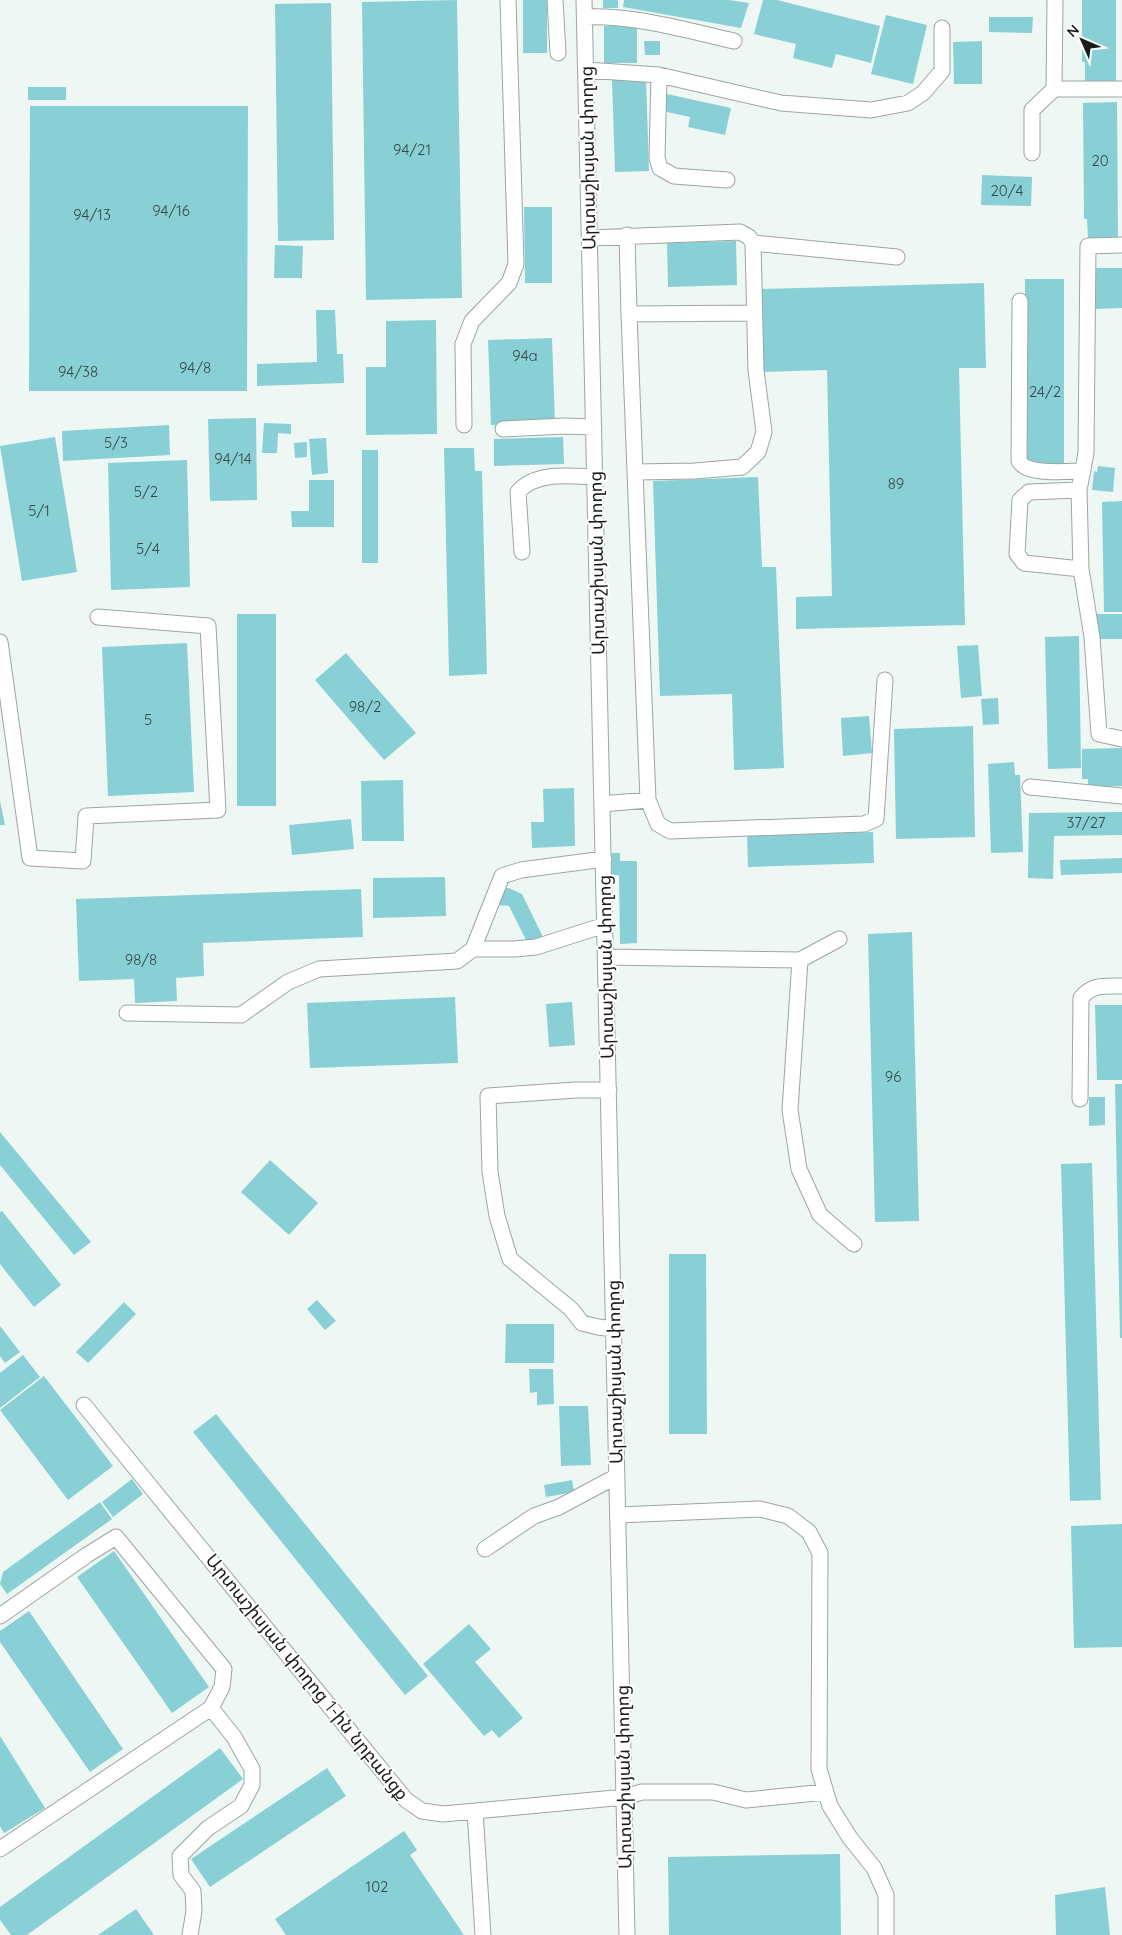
<svg xmlns="http://www.w3.org/2000/svg" width="1122" height="1935" font-family="Quicksand,'Noto Sans Armenian',sans-serif">
	<style>
		.building { fill: #88d0d5 }
		.lines { fill: none; stroke-linecap: round; stroke-linejoin: round }
		.minor-casing { stroke: #9da5a3; stroke-width: 17 }
		.minor { stroke: #fff; stroke-width: 15 }
		.labels { text-anchor: middle; stroke-width: 4; stroke-linejoin: round; paint-order: stroke }
		.number-label { font-size: 15px; fill: #35494a }
		.street-label { font-size: 18px; fill: #191c1b; stroke: #fff }
	</style>
	<rect width="100%" height="100%" fill="#eef7f4"/>
	<!-- building -->
	<path class="building" d="M457,0L462,298L366,300L362,2Z
		M523,0H547V53H523Z
		M603,0H618V8H603Z
		M624,0H729L749,3L741,28L623,7Z
		M763,0H777L880,26L871,63L836,54L832,68L793,58L796,44L754,34Z
		M1082,0H1116V82H1085V62H1082Z
		M331,3L334,240L278,241L275,4Z
		M886,15L927,25L913,84L871,74Z
		M989,17H1033L1032,33L989,32Z
		M604,26H637V63H604Z
		M644,41H660V55H645Z
		M982,41V84H954L953,42Z
		M646,79L649,171L615,172L612,80Z
		M28,87H66V100H28Z
		M662,93L731,108L725,135L688,127L690,117L658,110Z
		M1117,102L1118,238L1088,239L1087,219H1084L1083,103Z
		M30,106H248L247,391H29Z
		M982,175L1032,177L1031,206L981,205Z
		M524,207H552V283H525Z
		M736,241L737,285L668,287L667,243Z
		M275,245L303,246L302,278H274Z
		M1095,268H1122V308L1096,309Z
		M1025,279H1064V465L1025,466Z
		M984,283L986,368H959L965,625L796,629V597L832,596L827,370L760,372L758,289Z
		M316,310H335L337,354H343L344,383L257,386V364L317,362Z
		M436,320L437,434L366,435V367H386V321Z
		M552,338L555,423L491,425L488,340Z
		M256,418L257,500L210,501L208,419Z
		M264,423L291,424V434L278,433L277,453H262Z
		M169,425L170,455L63,461L62,431Z
		M55,437L77,572L22,581L0,446Z
		M563,437L564,464L494,466V439Z
		M326,438L328,473L312,475L309,439Z
		M307,442V457L295,458L294,443Z
		M444,448H474L475,471H482L487,674L449,676Z
		M362,450H378V563H362Z
		M187,460L190,587L111,590L108,463Z
		M1098,466L1115,468L1113,492L1092,490L1094,471L1097,472Z
		M758,477L762,567H776L784,768L734,770L732,694L660,696L653,481Z
		M309,480H334V527H292L291,511H309Z
		M1122,501V612H1104L1102,502Z
		M237,614H276V806H237Z
		M1097,614H1122V639H1097Z
		M1079,636L1081,768L1048,769L1045,637Z
		M187,643L194,792L108,796L102,647Z
		M978,645L982,696L961,698L957,646Z
		M346,653L416,733L384,760L315,680Z
		M998,698L999,724L983,725L981,699Z
		M869,716L872,753L843,756L841,718Z
		M973,726L975,837L896,839L894,729Z
		M1122,748V786L1088,787V779H1082V749Z
		M1014,762L1015,775H1020L1023,852L991,853L988,764Z
		M403,780L404,841H362L361,781Z
		M574,788L575,846L532,848L531,822H544L543,789Z
		M0,801L5,825H0Z
		M1122,812V835L1054,836L1053,879L1028,878L1029,813Z
		M351,819L354,849L292,855L289,825Z
		M873,832L874,863L748,867L747,836Z
		M612,853H620V861H637V943L620,944L619,875H612Z
		M1122,858V873L1061,875L1060,860Z
		M445,877L446,916L373,918V878Z
		M501,888H509L522,894L544,939L529,946L509,906L499,905Z
		M361,889L363,937L203,943L204,976L176,978L177,1001L135,1003L134,979L79,981L76,899Z
		M912,932L919,1221L875,1222L868,934Z
		M455,997L458,1063L310,1068L307,1003Z
		M572,1002L575,1045L549,1047L546,1004Z
		M1095,1005H1122V1080H1097Z
		M1115,1084H1122V1338H1120Z
		M1089,1097H1105V1125L1089,1126Z
		M0,1132L91,1242L74,1255L0,1165Z
		M270,1160L318,1203L289,1235L241,1192Z
		M1092,1163L1101,1500L1070,1501L1061,1164Z
		M2,1211L61,1285L34,1307L0,1264V1212Z
		M669,1254H706L707,1434H669Z
		M317,1300L336,1321L325,1330L307,1309Z
		M124,1302L136,1314L88,1363L76,1352Z
		M506,1324H554V1363H505Z
		M0,1326L20,1352L5,1363L0,1356Z
		M23,1355L40,1377L0,1408V1373Z
		M529,1369H553L554,1404L537,1405V1392L530,1393Z
		M44,1376L113,1466L68,1500L0,1410Z
		M559,1406H588L591,1465L561,1466Z
		M216,1414L428,1676L405,1695L193,1432Z
		M132,1479L143,1494L113,1517L102,1502Z
		M572,1480L574,1492L546,1497L544,1485Z
		M100,1502L112,1519L7,1594L0,1584L3,1572Z
		M1122,1524V1647L1074,1648L1071,1526Z
		M114,1551L209,1687L172,1713L77,1577Z
		M29,1611L123,1749L90,1772L0,1642V1631Z
		M469,1624L491,1649L475,1662L523,1718L499,1738L492,1730L484,1736L423,1664Z
		M0,1736L45,1808L4,1833L0,1826Z
		M220,1748L243,1779L27,1935H11L0,1920V1907Z
		M327,1768L346,1796L210,1887L191,1859Z
		M404,1831L417,1850L410,1855L464,1935H286L275,1919Z
		M840,1854L841,1935H669L668,1857Z
		M1105,1887L1110,1935H1056L1055,1895Z
		M136,1909L154,1935H98Z"/>
	<g class="lines">
		<!-- minor casing -->
		<g class="minor-casing">
			<path id="minor" d="M555,0L558,53
				M584,0L627,1935
				M585,17C635,15 685,30 734,41
				M586,70L659,75L781,103L871,110L908,103L923,93L942,71V28
				M659,75L657,158L660,168L674,176L727,180
				M1054,89L1055,0
				M1032,153V110L1054,89H1122
				M627,235L629,314
				M590,238L740,232L749,237L753,243L756,370L764,432L758,452L742,467L695,471L635,472L648,800L658,824L670,831L864,824L876,819L885,680
				M753,243L897,257
				M1122,245L1088,246L1086,453L1079,490L1081,569L1092,637L1099,734L1122,739
				M1020,301L1019,461C1027,476 1067,471 1083,471
				M464,425L463,344L472,321L509,283L516,264L508,0
				M503,429L564,426L594,427
				M635,472L629,314L754,313
				M1079,490L1029,492L1020,500L1017,554L1024,563L1081,569
				M522,552L518,492C535,471 571,476 595,477
				M0,642L30,858L83,861L86,816L218,810L208,626L98,617
				M1030,787L1122,796
				M602,804L648,800
				M473,949H514L536,947L605,925
				M606,957L800,960L839,939
				M800,960L790,1110L799,1169L820,1215L854,1244
				M127,1013L241,1015L288,982L319,969L457,961L473,949L502,876L521,870L604,859
				M609,1090H576L488,1096L490,1172L497,1216L510,1259L571,1309L582,1323L598,1327L614,1329
				M1080,1099L1081,998C1092,984 1105,986 1122,986
				M84,1405L406,1800L422,1811L443,1814L625,1797L642,1792H713L746,1800L826,1792
				M618,1515L760,1509L788,1516L809,1532L820,1553L819,1769L830,1806L850,1838L874,1868L886,1895V1935
				M485,1549L534,1516L559,1507L617,1476
				M0,1616L87,1555L116,1537L224,1669L222,1687L211,1708L0,1849
				M475,1811L483,1935
				M190,1935L194,1911L193,1891L181,1875L180,1856L208,1828L241,1806L252,1785V1769L234,1737L211,1708"/>
		</g>
		<!-- minor -->
		<use href="#minor" class="minor"/>
	</g>
	<g class="labels">
		<!-- number labels -->
		<g class="number-label">
			<text x="412" y="155">94/21</text>
			<text x="1100" y="166">20</text>
			<text x="1007" y="196">20/4</text>
			<text x="171" y="216">94/16</text>
			<text x="92" y="220">94/13</text>
			<text x="525" y="361">94a</text>
			<text x="195" y="373">94/8</text>
			<text x="78" y="377">94/38</text>
			<text x="1045" y="397">24/2</text>
			<text x="116" y="448">5/3</text>
			<text x="233" y="464">94/14</text>
			<text x="896" y="489">89</text>
			<text x="146" y="497">5/2</text>
			<text x="39" y="516">5/1</text>
			<text x="148" y="554">5/4</text>
			<text x="365" y="712">98/2</text>
			<text x="148" y="725">5</text>
			<text x="1086" y="828">37/27</text>
			<text x="141" y="965">98/8</text>
			<text x="893" y="1082">96</text>
			<text x="377" y="1892">102</text>
		</g>
		<!-- street labels -->
		<g class="street-label">
			<text transform="translate(588 158) rotate(-91)" y="6">Արտաշիսյան փողոց</text>
			<text transform="translate(597 563) rotate(-91)" y="6">Արտաշիսյան փողոց</text>
			<text transform="translate(606 967) rotate(-91)" y="6">Արտաշիսյան փողոց</text>
			<text transform="translate(615 1372) rotate(-91)" y="6">Արտաշիսյան փողոց</text>
			<text transform="translate(307 1677) rotate(51)" y="6">Արտաշիսյան փողոց 1-ին նրբանցք</text>
			<text transform="translate(624 1777) rotate(-91)" y="6">Արտաշիսյան փողոց</text>
		</g>
	</g>
	<!-- north arrow -->
	<g transform="translate(1082 40) rotate(315)" stroke="#ffffff" stroke-width="4" paint-order="stroke">
	<path d="M0-4L9 19L0 12L-9 19Z" fill="#191c1b"/>
	<text y="-8" font-size="14" font-weight="bold" text-anchor="middle" fill="#191c1b">N</text>
	</g>
</svg>
